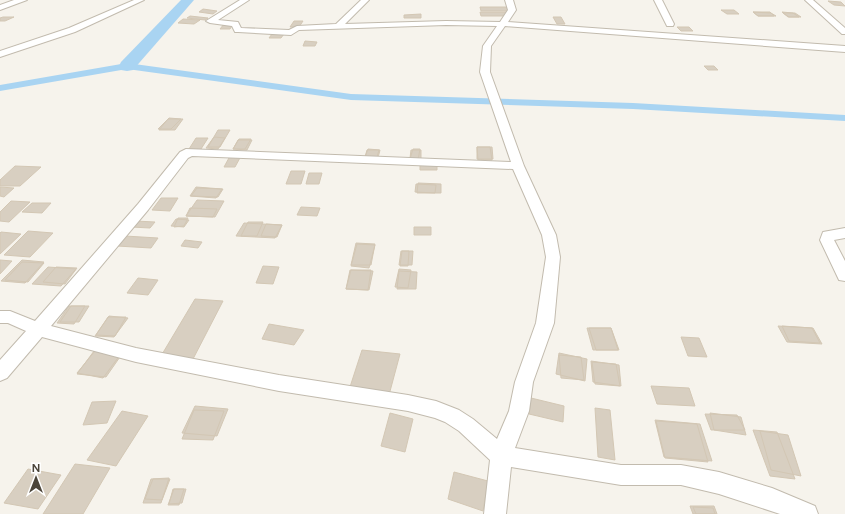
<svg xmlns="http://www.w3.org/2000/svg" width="845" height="514" font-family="Figtree,sans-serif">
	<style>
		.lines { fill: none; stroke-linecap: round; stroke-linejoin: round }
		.canal { fill: #a9d4f2; fill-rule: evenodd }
		.river { fill: #a9d4f2; fill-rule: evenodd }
		.building { fill: #d8cfc1; stroke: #d3c7b4 }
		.minor-casing { stroke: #c2bbae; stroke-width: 2 }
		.minor { fill: #fff; fill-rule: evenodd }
	</style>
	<rect width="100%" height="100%" fill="#f6f3ec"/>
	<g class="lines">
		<!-- canal -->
		<path class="canal" d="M127,63L351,94L633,103L845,115V121L633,109L351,100L127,69L0,91V85Z"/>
		<!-- river -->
		<path class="river" d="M181,0H194L133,70L127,71L121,70L119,66L121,62Z"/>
	</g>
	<!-- building -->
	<path class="building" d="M828,1L841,2L845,6L834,5Z
		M480,7H508L509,11H481Z
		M203,9L217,11L213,14L199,12Z
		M721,10H734L739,14H727Z
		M480,12H506L507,16H481Z
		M753,12L771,13L776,16H758Z
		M753,12H770L774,16H758Z
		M782,12L793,13L799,17H788Z
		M783,13H795L801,17H789Z
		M421,14V18H404V15Z
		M190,16L208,18L205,20L187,18Z
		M3,17H14L5,21H0V18Z
		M553,17H561L565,24H557Z
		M183,19L200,20L194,24L178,23Z
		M294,21H303L299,27H290Z
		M224,24H233L230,29H220Z
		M677,27H689L693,31H681Z
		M272,34H284L281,38H269Z
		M305,41L317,42L315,46H303Z
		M704,66H714L718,70H708Z
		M169,118L181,119L171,129H158Z
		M168,119H183L175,130H159Z
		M218,130H230L220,147H208Z
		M214,137L225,138L218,149L206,148Z
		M196,138H208L201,149H189Z
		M239,139H251L245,149H233Z
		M238,140H252L247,150L233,149Z
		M477,147H492L493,159H477Z
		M477,147H490L492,160H478Z
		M368,149L380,150L378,158L365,157Z
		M413,149H420L418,160L410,159Z
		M367,150H379L377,157H365Z
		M411,150H421V159L410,158Z
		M230,156H241L235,167H224Z
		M420,164H437V170H420Z
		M15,166L41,167L20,186H0V180Z
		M291,171H305L301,184H286Z
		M309,173H322L319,184H306Z
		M418,183L441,184V193H417Z
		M416,184L436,185L435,193L415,192Z
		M0,187L14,188L4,197L0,196Z
		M196,187L222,189L216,198L190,196Z
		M197,188L223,189L218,197L191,196Z
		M161,198H178L170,211L152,210Z
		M197,200L224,201L215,217L186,216Z
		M11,201L30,202L9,222L0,221V212Z
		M32,203H51L42,213L22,212Z
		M301,207L320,208L317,216L297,215Z
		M190,208L217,209L213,217L186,216Z
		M178,218H188L184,226L174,227Z
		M176,219L189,220L184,227L171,226Z
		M135,221L155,222L150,228L131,227Z
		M248,222H263L257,236H241Z
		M244,223L282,225L275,238L236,236Z
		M266,224L282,225L277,237L261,236Z
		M414,227H431V235H414Z
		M28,231L53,233L30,257L4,255Z
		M0,233L1,232L21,234L0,254Z
		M125,236L158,238L151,248L117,246Z
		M185,240L202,242L198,248L181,246Z
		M356,243L375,244L371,265H351Z
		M357,244L375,245L369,268L351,266Z
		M401,251H413L412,265H399Z
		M402,251H409L408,266H400Z
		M0,260L12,261L0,274Z
		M22,260L44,262L25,283L1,281Z
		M22,262L44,263L28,282L5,280Z
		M263,266L279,267L273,284L256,283Z
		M48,267L76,269L61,286L32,284Z
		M56,267L77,268L65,284L43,282Z
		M399,269L411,270L408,288L395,287Z
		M350,270H371L368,290L346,289Z
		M351,270L373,271L369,290L346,289Z
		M399,271L417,272L416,289H397Z
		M138,278L158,280L148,295L127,293Z
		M195,299L223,301L193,359L161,356Z
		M69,306H85L74,324L57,323Z
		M71,306H89L79,322H60Z
		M109,316L128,318L114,337L95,336Z
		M108,317H126L115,336L96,335Z
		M269,324L304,330L294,345L262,339Z
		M778,326L813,328L822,344L787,342Z
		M782,326L812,328L820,343L789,341Z
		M587,328H611L618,350H593Z
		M589,328H611L619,350H596Z
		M681,337L699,338L707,357L688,356Z
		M362,350L400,354L389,395L349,390Z
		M94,351L122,354L106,377L77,374Z
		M95,351L120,355L103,378L77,373Z
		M559,353L587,359L585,381L556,374Z
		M559,355L581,357L584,380L561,378Z
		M591,361L619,365L621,386L593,382Z
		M592,362L616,364L620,386L595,384Z
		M651,386L689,388L695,406L657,404Z
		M531,398L564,406L563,422L529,414Z
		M116,401L107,423L83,425L92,402Z
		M195,406L228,409L217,436L182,433Z
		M595,408L610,410L615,460L598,457Z
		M194,410L224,411L213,440L182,439Z
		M122,411L148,416L116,466L87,460Z
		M390,413L413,419L405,452L381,446Z
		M710,413L741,417L746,435L714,430Z
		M705,414L737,415L745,430H711Z
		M655,420L700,424L712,461L664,457Z
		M656,421L697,424L708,462L665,458Z
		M753,430L777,432L795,479L770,476Z
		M760,431L788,435L801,476L771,470Z
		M75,464L110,468L83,514H43Z
		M28,469L61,475L38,509L4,503Z
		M454,472L488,481L483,511L448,499Z
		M169,478L161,503H143L151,479Z
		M153,479H170L162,500L145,499Z
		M173,489H186L182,503L169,504Z
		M174,489H184L179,505H168Z
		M690,506H714L717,514H693Z
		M693,507L713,508L715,514H696Z"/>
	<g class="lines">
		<!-- minor casing -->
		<g class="minor-casing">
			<path id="minor" d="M14,0H27L0,10V5Z
				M134,0H144L75,32L0,57V51L69,28Z
				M240,0H249L218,20L238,22L241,28L289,30L297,26L336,24L361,0H369L345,24L446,21L500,22L508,10L505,0H513L516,10L508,22L845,46V52L505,26L491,46L490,72L524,166L556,235L560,257L554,323L533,382L529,411L515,448L621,465H681L719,472L772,488L815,506L818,514H780L719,494L681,485H621L511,467L506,514H484L490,460L459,431L445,422L435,418L408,411L279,391L136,362L42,337L7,378L0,381V360L26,331L8,323H0V311H10L35,321L138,204L180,152L186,149L511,162L480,72L483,46L497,26L446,25L299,30L291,35L238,32H235L232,26L210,23L206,21ZM192,156L513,169L542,235L546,257L536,323L515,382L509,411L497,439L473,419L459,410L436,401L408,395L279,375L136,348L51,326L148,210L188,158Z
				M654,0H662L674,24L673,26H667Z
				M805,0H813L845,28V34H842Z
				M845,228V238L834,240L845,261V281L839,280L820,240L823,232Z"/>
		</g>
		<!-- minor -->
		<use href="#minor" class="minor"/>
	</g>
	<!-- north arrow -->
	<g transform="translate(36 478)" stroke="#ffffff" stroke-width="3" paint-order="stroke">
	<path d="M0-3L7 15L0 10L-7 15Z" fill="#4b4439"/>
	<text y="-6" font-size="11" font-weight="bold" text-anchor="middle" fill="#4b4439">N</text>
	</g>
</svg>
